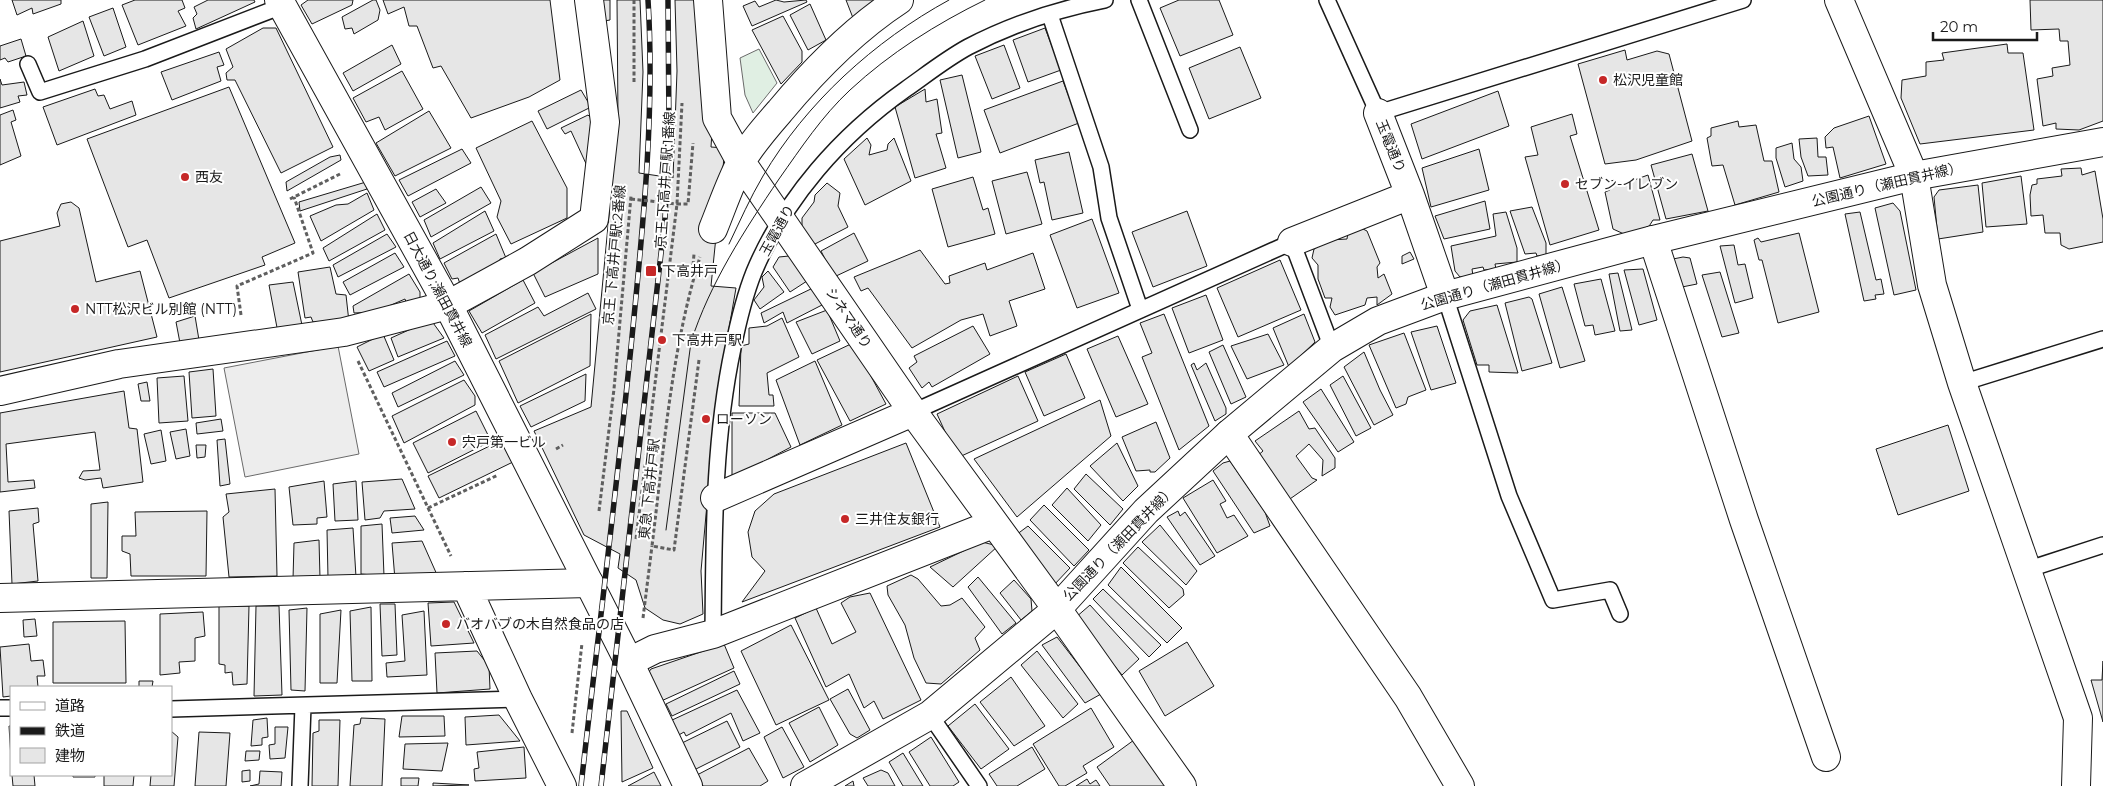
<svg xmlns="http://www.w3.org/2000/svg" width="2103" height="786" font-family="Montserrat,'Noto Sans JP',sans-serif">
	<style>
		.green { fill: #e0efe3; stroke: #6a6a6a }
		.parking { fill: #ededed; stroke: #6a6a6a }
		.building { fill: #e6e6e6; stroke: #1a1a1a }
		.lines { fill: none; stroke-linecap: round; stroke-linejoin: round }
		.lane-casing { stroke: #1a1a1a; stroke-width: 18 }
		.street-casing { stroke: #1a1a1a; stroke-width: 30 }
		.secondary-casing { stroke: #1a1a1a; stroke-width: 30 }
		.path { stroke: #5f5f5f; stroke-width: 3; stroke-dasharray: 4 2.5; stroke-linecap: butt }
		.lane { stroke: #fff; stroke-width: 15 }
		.street { stroke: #fff; stroke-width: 28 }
		.secondary { stroke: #fff; stroke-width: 28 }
		.tram { stroke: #1a1a1a; stroke-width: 1 }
		.rail-casing { stroke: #1a1a1a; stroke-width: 5.5 }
		.rail { stroke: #fff; stroke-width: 4; stroke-dasharray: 11; stroke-linecap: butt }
		.path-bridge { stroke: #5f5f5f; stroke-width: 3; stroke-dasharray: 4 2.5; stroke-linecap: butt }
		.poi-dot { fill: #c62828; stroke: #fff; stroke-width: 2 }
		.labels { text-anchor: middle; stroke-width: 4; stroke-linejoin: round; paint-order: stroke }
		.poi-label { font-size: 14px; fill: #1a1a1a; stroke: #fff; text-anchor: start }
		.street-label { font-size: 14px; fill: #1a1a1a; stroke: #fff }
	</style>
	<rect width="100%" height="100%" fill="#fff"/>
	<!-- green -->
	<path class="green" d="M759,49L777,83L753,113L745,95L740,58Z"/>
	<!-- parking -->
	<path class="parking" d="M338,346L359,454L245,477L224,368Z"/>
	<!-- building -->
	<path class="building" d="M12,0H61V4L33,14L32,8L17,15Z
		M135,0H182L185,8L178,11L186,26L138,45L122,5Z
		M208,0H254L255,2L196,29L193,18L197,14L194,7Z
		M308,0H353L352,5L312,24L301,5Z
		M373,0H376L380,10L378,20L354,34L352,28L345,29L342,17Z
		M383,0H550L560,80L529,97L471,118L441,66L433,68L417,26H409L404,7L388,14Z
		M600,0H610V20L604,21Z
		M617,0H640L643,72L639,173L673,178L677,71L675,0H699L712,132L711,147L725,148L711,286L736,288L716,403L701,571L703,614L680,624L663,620L645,608L636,580L618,568L620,554L584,535L534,431L591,407L618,119Z
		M776,0L784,2L806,0L807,2L752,26L743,6L755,1L759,7Z
		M846,0H876L853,18Z
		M1179,0H1219L1233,35L1180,56L1160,8Z
		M2030,0H2103V121L2079,130L2056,129V123L2043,126L2037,79L2053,76L2052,68L2070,65L2068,41H2060L2059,29L2031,30Z
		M810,4L826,40L808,50L790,15Z
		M113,8L126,47L104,56L89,17Z
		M783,16L802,51V62L781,84L752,30Z
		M83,21L94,56L59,71L48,37Z
		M263,28H276L333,147L281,173L235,80H227L226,73L233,67L226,49Z
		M1045,28L1061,70L1028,82L1013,40Z
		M21,39L26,56L8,62L5,58L0,60V46Z
		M2007,44L2008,53H2023L2034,130L1920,144L1901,98L1902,80L1926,76V62L1944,60L1942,53Z
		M392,45L401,64L353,91L343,73Z
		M1004,45L1020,88L992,99L975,56Z
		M1240,47L1261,98L1209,119L1189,68Z
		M1625,50L1627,60L1657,51L1669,54L1692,141L1636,160L1605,164L1578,64Z
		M219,52L224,65L217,67L221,81L172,100L161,72Z
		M402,71L423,109L385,130L379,117L366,122L353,98Z
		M962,75L981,152L958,158L940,80Z
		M0,79L2,85L24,82L27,95L18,96L20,102L0,108Z
		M1063,81L1079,123L1000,153L984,110Z
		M229,87L295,243L262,257L265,265L169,298L147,240L128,247L87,139Z
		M95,89L98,96L104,95L110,109L132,101L136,115L57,145L43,107Z
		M925,89L926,102L937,99L942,133L936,134L946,168L915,178L895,107Z
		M581,90L591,107L547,129L538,111Z
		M1498,91L1509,126L1422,159L1411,124Z
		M13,110L16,120L11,122L21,156L0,165V115Z
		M429,111L451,148L395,176L376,143Z
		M1572,114L1577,134L1570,136L1599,230L1550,245L1525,157L1538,155L1531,127Z
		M588,115L593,120L588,168L571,131L565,134L561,128Z
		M1869,116L1886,164L1840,178L1833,147L1826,148L1825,137L1834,128Z
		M532,121L567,188V218L511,244L497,217L501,201L476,148Z
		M1738,121L1739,127L1756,125L1764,161H1772L1779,192L1735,205L1723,165L1712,166L1707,138L1711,136V128Z
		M867,138L871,145L869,155L887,150L888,144L894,138L911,181L865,205L844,159Z
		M1817,138L1818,157H1826L1828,175L1808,176L1801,157L1799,139Z
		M1792,143L1794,159L1801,167L1803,181L1785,187L1776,158V148Z
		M462,149L471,163L408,196L399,180Z
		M1479,149L1489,190L1431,207L1422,168Z
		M1069,152L1083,213L1052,220L1044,182L1040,183L1035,160Z
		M1692,154L1708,211L1666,219L1651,165Z
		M340,155L341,160L287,191L286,182L330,157Z
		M2081,168L2082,175L2095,171L2103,219V242L2069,249L2061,245L2060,233H2045L2043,215L2031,216L2030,195L2032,185L2037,184V179L2062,176L2061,169Z
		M1027,172L1042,224L1006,234L992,181Z
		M1648,175L1660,220H1653L1648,228L1624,234L1613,229L1605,192L1610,190V181L1616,180L1618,186Z
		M2021,176L2027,224L1986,227L1982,183Z
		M973,177L983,210L988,208L995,234L948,247L932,189Z
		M366,182L367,189L300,211L299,202Z
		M827,183L840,193L838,206L848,227L813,245L802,229V218L814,202L815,195Z
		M1978,185L1983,232L1938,239L1934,197L1939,190Z
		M481,187L491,203L431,237L424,220Z
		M436,189L446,203L420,217L412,202Z
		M367,193L374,210L321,241L310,216L336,205L348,204Z
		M1485,201L1490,229L1444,239L1435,216Z
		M71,202L79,208L96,282L140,271L157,337L0,372V241L60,226L57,213L61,204Z
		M1893,203L1900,211L1916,290L1894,295L1875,208Z
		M1532,207L1546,243V256H1537L1536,253L1525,254L1510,211Z
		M485,211L494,231L440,259L433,243Z
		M1187,211L1207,266L1153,287L1132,232Z
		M1506,212L1517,248V262L1495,264L1496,269L1484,270L1483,267L1472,269L1473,276L1460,277L1455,271L1451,246L1496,236L1493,214Z
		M1860,212L1876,280L1881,279L1884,294L1875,295L1876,299L1864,301L1845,214Z
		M377,214L385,230L329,261L323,248Z
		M1092,219L1119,293L1077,308L1050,235Z
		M1359,227L1367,231L1380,263L1377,267L1378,278L1384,274L1392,294L1377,305V297L1367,298L1365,305L1335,315L1330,307L1332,298H1325L1318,279V265L1312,258L1314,249L1330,240L1347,239L1348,232Z
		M854,233L868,261L834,277L821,251Z
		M1799,233L1819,312L1778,323L1762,260H1759L1754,240L1758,238L1761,242Z
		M387,234L396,247L338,277L333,265Z
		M496,234L506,258L500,259V266L460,284L458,278L452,279L444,263Z
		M598,238V274L545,297L533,273Z
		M1734,245L1738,265L1745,264L1753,298L1735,303L1720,246Z
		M920,250L945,284L950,283L949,276L985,263L987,270L1033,253L1045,289L1009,301L1017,326L990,336L983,314L961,320L912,348L868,288L861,291L854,277Z
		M1410,252L1414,259L1402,264V256Z
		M395,253L404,267L350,295L343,282Z
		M789,256L807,281L790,292L773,267L779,257Z
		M1683,257L1690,258L1697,284L1677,288L1673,259Z
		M1280,260L1301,310L1238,337L1217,288Z
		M330,267L336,294L346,295L349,322H313L311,317L305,318L298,272Z
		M1643,269L1657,320L1639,325L1624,270Z
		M768,271L784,292L760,309L754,300L764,287L762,277Z
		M1720,272L1739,333L1722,337L1702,275Z
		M1618,273L1632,330L1620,331L1609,274Z
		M409,274L420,292V301L407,305L405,299L375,312L354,313L353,306Z
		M1601,279L1615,331L1595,335L1593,325L1585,326L1574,284Z
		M523,280L535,303L482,333L469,311Z
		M293,282L303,330L278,333L269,285Z
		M815,287L822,305L787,323L783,312L764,323L761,313Z
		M1562,287L1585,361L1560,368L1539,294Z
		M588,293L596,309L496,359L485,335L538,307L544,316Z
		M1206,295L1223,340L1189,353L1172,308Z
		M1529,297L1532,299L1552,363L1522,371L1505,303Z
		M1497,305L1518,373L1489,372V365H1477L1463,320L1470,311Z
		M827,310L840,341L812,354L796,322Z
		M591,314L590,366L518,403L499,361Z
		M1164,314L1209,426L1179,450L1142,357L1152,353L1140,323Z
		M1304,314L1315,342L1289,367L1273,328Z
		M195,316L199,340L180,343L176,322Z
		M782,318L799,357L767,373L769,395H773L774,406H739L741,346L749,344V328L767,326Z
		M431,320L444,338L398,357L391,338Z
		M973,326L990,354L932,387L929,382L922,388L909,368L917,362L914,356Z
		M1437,326L1456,383L1431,390L1411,332Z
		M1404,333L1426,390L1408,397L1406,404L1396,408L1369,345Z
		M383,334L394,360L369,371L357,347Z
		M1268,334L1284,365L1247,379L1231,346Z
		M1118,336L1148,404L1116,417L1087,349Z
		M447,341L455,356L384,387L377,372Z
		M853,343L886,404L850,421L817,360Z
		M1223,345L1246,397L1231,404L1209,352Z
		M1364,352L1380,390L1393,415L1374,425L1344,367Z
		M1066,354L1085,398L1044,416L1025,372Z
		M455,361L464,375L398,407L392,393Z
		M815,361L842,425L800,445L776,380Z
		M1194,363L1197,370L1206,363L1226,408V414L1215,421L1191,365Z
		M213,369L216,416L192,418L189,372Z
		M586,374L585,401L531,427L520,406Z
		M184,376L188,421L159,423L157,378Z
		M1018,376L1038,421L957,458L937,414Z
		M1343,376L1371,428L1356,436L1330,385Z
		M464,380L475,396V405L404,443L392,416Z
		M147,382L150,401H141L138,384Z
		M1321,389L1354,442L1338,452L1303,402Z
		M124,391L129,428L137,429L143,482L103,488L101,478L85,480L79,478L83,471L100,470L95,432L6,444L8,482L34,480L35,488L0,492V413Z
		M1100,400L1111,436L1017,517L974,459Z
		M476,411L491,441L428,473L413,443Z
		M1299,411L1309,429L1315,428L1335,458V468L1322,476L1323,460L1309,444L1296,456L1312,478L1317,480L1287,501L1256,457L1263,451L1255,441Z
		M732,413H775L791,447L738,475L732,477Z
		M221,419L223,431L197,434L196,423Z
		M1156,422L1170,458L1155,472H1150V470L1136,471L1122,437Z
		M1948,425L1969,491L1898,515L1876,449Z
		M186,429L190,456L176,459L170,432Z
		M161,430L166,461L151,464L144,434Z
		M225,439L230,484L220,486L217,440Z
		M504,439L515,461L439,498L428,476Z
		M906,443L940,527L742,602L765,571L752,557L748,532L755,511L774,494Z
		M1117,443L1138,486L1123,501L1090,466Z
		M196,445H206L205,457L197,458Z
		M1230,461L1265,512L1270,526L1254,533L1213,471L1223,463Z
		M1086,474L1123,509L1110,525L1074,489Z
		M402,479L415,509L384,511L380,518L365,520L362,482Z
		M1213,480L1226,501L1220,504L1227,518L1234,515L1248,536L1217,553L1183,498Z
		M324,481L327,517L317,518V524L293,525L289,487Z
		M356,481L358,520L335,521L333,484Z
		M1067,488L1101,525L1088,541L1052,505Z
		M275,489L277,576L229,577L223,517L229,512L226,494Z
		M108,502L107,578H91V504Z
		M1044,505L1089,550L1074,566L1030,520Z
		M38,508L39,522L33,524L38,581L12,584L9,511Z
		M207,511L206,576H131L130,554L122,551V536H136L135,512Z
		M1178,511L1180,516L1185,512L1215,556L1200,565L1167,517Z
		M415,516L424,530L392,533L390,518Z
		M382,524L384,576L361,574V526Z
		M1160,525L1197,571L1186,585L1142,542Z
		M1028,526L1070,568L1053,586L1016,535Z
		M353,528L356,577L328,578L327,530Z
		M319,540L320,578L293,579L294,543Z
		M422,541L438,577L395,580L392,543Z
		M982,542L998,546L953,587L930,567Z
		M1138,547L1183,589L1184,595L1169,608L1123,563Z
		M1121,567L1182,628L1167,643L1108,585Z
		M911,575L918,579L941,606L950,605L962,598L985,627L975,638L980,650L941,684L926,683L914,658L905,625L888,595L887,586Z
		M978,577L1016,623L1002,634L968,587Z
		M1014,580L1031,599L1032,611L1021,620L1000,593Z
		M1103,589L1161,645L1149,657L1093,599Z
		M870,593L921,700L883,719L874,701L864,708L849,674L826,687L795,618L816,608L832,644L856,632L841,603L850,597Z
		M454,602L474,643L431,646L428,603Z
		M380,604H395L397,655L382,656Z
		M1090,605L1139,659L1122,675L1075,618Z
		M219,606H249L247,684L233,685L232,672L225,673V665L219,664Z
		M256,606H279L282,695L254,696Z
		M371,607L372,681H352L350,611Z
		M307,608L305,691L291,690L289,610Z
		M341,610L337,683H320V614Z
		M424,611L427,675L387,677L386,663L405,661L402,615Z
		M203,612L205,636L195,638V661L179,662L180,673L160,675V614Z
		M35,619L37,636L24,637L23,620Z
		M125,621L126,683H53V622Z
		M791,625L829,700L776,725L741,651Z
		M1057,637L1101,694L1085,703L1042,645Z
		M1187,642L1214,686L1165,716L1139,671Z
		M29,644L31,661L43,660L45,676H37L38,687H11V696L3,697L0,647Z
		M724,644L734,668L659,702L646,676L651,669Z
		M477,651L489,666L490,689L437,693L435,653Z
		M1037,651L1078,704L1063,718L1021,665Z
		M2103,661V722L2091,680H2102Z
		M734,671L740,684L672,716L666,704Z
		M1011,677L1045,726L1014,746L980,702Z
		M139,681H153L152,687H139Z
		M848,689L870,730L857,738L850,734L830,699Z
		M737,690L760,733L743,741L731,713L686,736L684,732L677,736L670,721Z
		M975,704L1009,749L981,769L948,726Z
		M819,707L838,745L810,762L789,723Z
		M1091,708L1114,747L1083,766L1087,773L1065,786H1059L1033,744Z
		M621,711H627L653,768L622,782Z
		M499,715L520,741L466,745L465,717Z
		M402,716H444L445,736L399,737Z
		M267,718L268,737L262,738V745L251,746L253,720Z
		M361,718L385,719L382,786H350L354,725L360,724Z
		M319,720H340L338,786H312L313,733L319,731Z
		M727,721L740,747L694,770L682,743Z
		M9,726H11V759Z
		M275,727H288L285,758L270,759L269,745L275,744Z
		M782,727L804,767L783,778L764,737Z
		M171,731L178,737L174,786H150L151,775H171Z
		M199,732L230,733L226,786H195Z
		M931,737L959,782L953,786H930L909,752Z
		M1134,740L1166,786H1110L1097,767Z
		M448,743L442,771L403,769L405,744Z
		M524,747L526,778L475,781L474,769L479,768L477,752Z
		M1032,747L1045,769L1017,786H997L989,774Z
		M749,748L768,781L760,786H703L697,775Z
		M246,751H260L259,760L245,761Z
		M903,753L923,786H903L889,762Z
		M250,770V781L242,782V771Z
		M881,770L888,773L895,786H868L863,778Z
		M260,771L282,772L281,786H250L259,784Z
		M654,772L661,786H628Z
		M12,775H34L35,786H13Z
		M73,775H95V777H73Z
		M104,775H134L133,786H104Z
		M401,778H419L418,786H401Z
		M1087,779L1090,784L1096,780L1100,786H1076Z
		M853,781L854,786H845Z
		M433,783L469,785L433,786Z"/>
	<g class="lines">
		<!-- lane casing -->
		<g class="lane-casing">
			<path id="lane" d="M1139,0L1190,130
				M1327,0L1378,113L1743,0
				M1050,15L1101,167L1109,218L1140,309
				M28,64L40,92L145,59L282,6
				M1445,296L1509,496L1553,600L1610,590L1620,614
				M1962,383L2103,339
				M913,412L1292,242L1332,348
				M2026,570L2103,545
				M713,634C714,538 713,442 733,348C738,323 744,297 754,272C785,198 841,135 906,89C926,75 946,59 968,47C1010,25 1059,9 1105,0
				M0,708H11
				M171,709L518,699
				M930,715L979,786
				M300,786L303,706"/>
		</g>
		<!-- street casing -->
		<g class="street-casing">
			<path id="street" d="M708,0L717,118L741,162L913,412L1057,609L1182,786
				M1839,0L1914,176L1932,285L1962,383L2078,718L2076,786
				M1378,113L1410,195L1445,296
				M713,229C722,207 730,183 741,162C751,144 766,127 780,111C815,69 853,30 899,0
				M1653,240L1744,520L1826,757
				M1292,242L1410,195
				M0,391L119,364L344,332L448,305L528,261L594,219L605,122L589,0
				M1229,434L1408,697L1460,786
				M715,498L913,412
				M466,586L518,699L562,786
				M0,598L589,583
				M629,662L655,649L713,634L993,524"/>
		</g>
		<!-- secondary casing -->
		<g class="secondary-casing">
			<path id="secondary" d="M279,0L448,305L629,662L688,786
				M805,786L930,715L1057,609L1146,511L1229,434L1332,348L1378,321L1445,296L1653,240L1914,176L2103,142"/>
		</g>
		<!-- path -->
		<path class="path" d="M634,0V84
			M290,199L340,174
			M677,204H688L693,143
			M692,278L694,254
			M241,315L237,286L313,253L294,197
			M699,360L674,550L652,546C664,449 671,351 700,257
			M358,361L451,556
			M556,449L563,445
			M428,508L498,475
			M599,511L614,389L631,196
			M636,539L677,204L682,103
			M643,618L652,546
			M572,733L582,643"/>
		<!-- lane -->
		<use href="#lane" class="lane"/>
		<!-- street -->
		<use href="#street" class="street"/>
		<!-- secondary -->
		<use href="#secondary" class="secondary"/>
		<!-- tram -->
		<path class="tram" d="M729,244C740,221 750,198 763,176C806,103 874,41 949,0
			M666,530L691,342C710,283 744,231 779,179C801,148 822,116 850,90C890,53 936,24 985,0"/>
		<!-- rail casing -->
		<g class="rail-casing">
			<path id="rail" d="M581,786C598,636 617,487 632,337C643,226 655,112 648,0
				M601,786L665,218L669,129L668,0"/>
		</g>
		<!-- rail -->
		<use href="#rail" class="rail"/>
		<!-- path-bridge -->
		<path class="path-bridge" d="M631,199L677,204"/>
	</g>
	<!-- markers -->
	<g class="poi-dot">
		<circle cx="1603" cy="80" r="5"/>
		<circle cx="185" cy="177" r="5"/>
		<circle cx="1565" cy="184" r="5"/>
		<rect x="645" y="265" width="12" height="12" rx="2.5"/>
		<circle cx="75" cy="309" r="5"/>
		<circle cx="662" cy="340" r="5"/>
		<circle cx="706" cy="419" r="5"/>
		<circle cx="452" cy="442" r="5"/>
		<circle cx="845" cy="519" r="5"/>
		<circle cx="446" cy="624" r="5"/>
	</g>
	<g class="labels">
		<!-- poi labels -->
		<g class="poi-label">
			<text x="1613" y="85">松沢児童館</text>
			<text x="195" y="182">西友</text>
			<text x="1575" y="189">セブン-イレブン</text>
			<text x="662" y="276">下高井戸</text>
			<text x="85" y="314">NTT松沢ビル別館 (NTT)</text>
			<text x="672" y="345">下高井戸駅</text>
			<text x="716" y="424">ローソン</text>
			<text x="462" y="447">宍戸第一ビル</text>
			<text x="855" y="524">三井住友銀行</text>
			<text x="456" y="629">バオバブの木自然食品の店</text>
		</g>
		<!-- street labels -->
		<g class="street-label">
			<text transform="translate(1391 146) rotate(68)" y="5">玉電通り</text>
			<text transform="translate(665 180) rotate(-86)" y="5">京王 下高井戸駅;1番線</text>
			<text transform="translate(1887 184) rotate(-13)" y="5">公園通り（瀬田貫井線）</text>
			<text transform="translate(777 230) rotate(-61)" y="5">玉電通り</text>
			<text transform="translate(614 255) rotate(-85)" y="5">京王 下高井戸駅:2番線</text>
			<text transform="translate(1495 284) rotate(-16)" y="5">公園通り（瀬田貫井線）</text>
			<text transform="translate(438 289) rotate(62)" y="5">日大通り;瀬田貫井線</text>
			<text transform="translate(849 318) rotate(56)" y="5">シネマ通り</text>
			<text transform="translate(649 489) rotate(-84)" y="5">東急 下高井戸駅</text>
			<text transform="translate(1119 543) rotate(-46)" y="5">公園通り（瀬田貫井線）</text>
		</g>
	</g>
	<!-- legend -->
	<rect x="10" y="686" width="162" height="90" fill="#ffffff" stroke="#a3a3a3"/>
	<rect x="20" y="702" width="25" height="8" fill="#ffffff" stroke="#a3a3a3"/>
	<text x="55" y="711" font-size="15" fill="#1a1a1a">道路</text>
	<rect x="20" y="727" width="25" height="8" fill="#1a1a1a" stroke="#a3a3a3"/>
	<text x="55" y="736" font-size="15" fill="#1a1a1a">鉄道</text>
	<rect x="20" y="748" width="25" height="15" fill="#e6e6e6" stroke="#a3a3a3"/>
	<text x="55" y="761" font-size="15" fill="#1a1a1a">建物</text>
	<!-- scale -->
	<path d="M1933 32v8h104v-8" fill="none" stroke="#1a1a1a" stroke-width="2.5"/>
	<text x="1940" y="32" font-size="15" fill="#1a1a1a" stroke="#ffffff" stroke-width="4" paint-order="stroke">20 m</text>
</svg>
